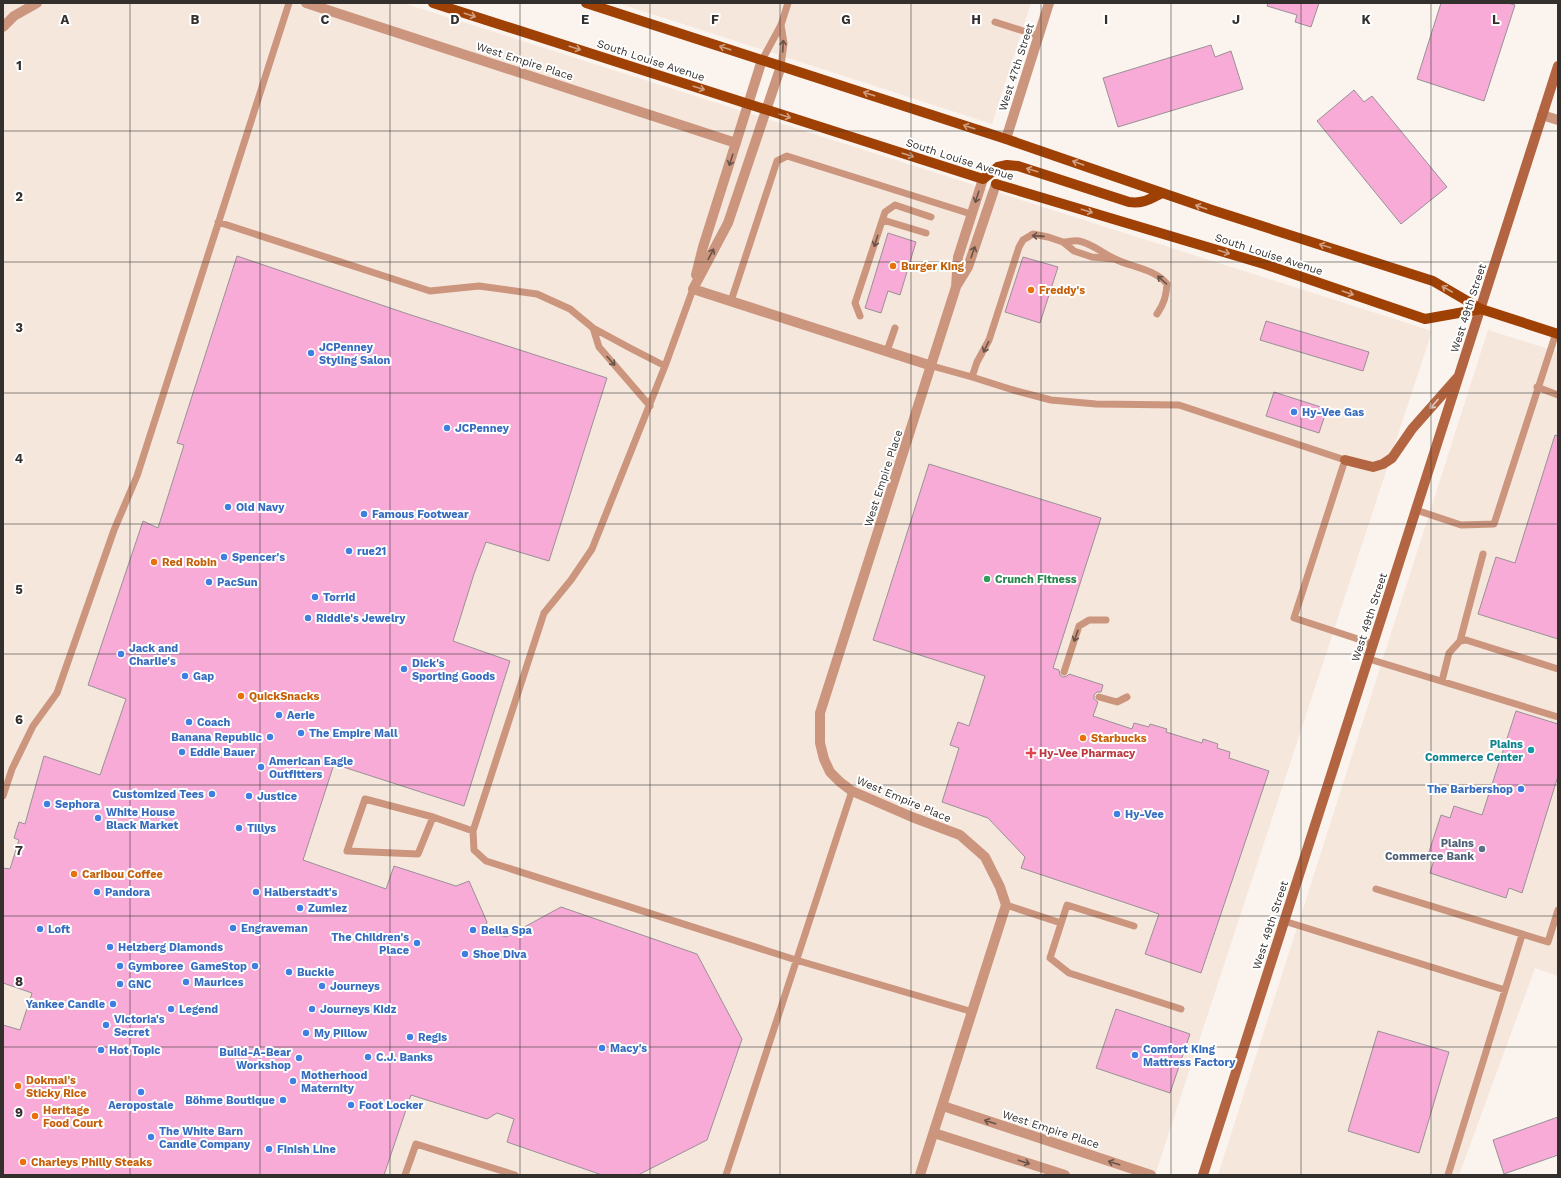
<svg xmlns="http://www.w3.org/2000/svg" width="1561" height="1178" font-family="'Work Sans',sans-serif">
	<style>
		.built { fill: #f5e7dc }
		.building { fill: #f7abd6; stroke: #999195 }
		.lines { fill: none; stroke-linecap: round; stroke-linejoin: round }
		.lane { stroke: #cc957e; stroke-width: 7 }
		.street { stroke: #cc957e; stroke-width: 10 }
		.secondary { stroke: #b36542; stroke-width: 10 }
		.primary { stroke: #9f4005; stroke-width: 10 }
		.oneway { stroke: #cfa082 }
		.oneway2 { stroke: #685349 }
		.oneway3 { stroke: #e4c9bd }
		.grid { fill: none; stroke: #322f2d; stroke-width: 1; stroke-opacity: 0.55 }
		.food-dot { fill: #e8710a; stroke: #fff; stroke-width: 1.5 }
		.shop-dot { fill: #3f7fe0; stroke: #fff; stroke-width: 1.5 }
		.leisure-dot { fill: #2e9e5b; stroke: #fff; stroke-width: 1.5 }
		.culture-dot { fill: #0f9aa8; stroke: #fff; stroke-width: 1.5 }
		.health-dot { fill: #e0444e; stroke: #fff; stroke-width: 1.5 }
		.service-dot { fill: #5c6f8a; stroke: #fff; stroke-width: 1.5 }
		.labels { text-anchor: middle; stroke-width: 4; stroke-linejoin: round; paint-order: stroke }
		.street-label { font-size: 11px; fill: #322f2d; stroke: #fff }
		.food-label { font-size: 11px; font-weight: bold; fill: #c56008; stroke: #fff; text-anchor: start }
		.shop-label { font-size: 11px; font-weight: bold; fill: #366cbe; stroke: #fff; text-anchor: start }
		.leisure-label { font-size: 11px; font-weight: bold; fill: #27864d; stroke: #fff; text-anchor: start }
		.culture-label { font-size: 11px; font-weight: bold; fill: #0d838f; stroke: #fff; text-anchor: end }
		.health-label { font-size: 11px; font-weight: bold; fill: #be3a42; stroke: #fff; text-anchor: start }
		.service-label { font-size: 11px; font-weight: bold; fill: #4e5e75; stroke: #fff; text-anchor: end }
		.grid-label { font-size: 13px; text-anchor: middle; font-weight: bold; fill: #322f2d; stroke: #fff; stroke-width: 4; stroke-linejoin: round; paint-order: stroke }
	</style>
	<rect width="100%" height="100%" fill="#fbf3ed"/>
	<!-- built -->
	<path class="built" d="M3,3H403L1432,331L1155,1175H3Z
		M618,3H1031L992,124Z
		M1488,330L1558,352V976L1535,968L1459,1175H1218Z"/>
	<!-- building -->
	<path class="building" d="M1268,3H1319L1311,27L1295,22L1297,15L1267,6Z
		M1441,3H1508L1515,5L1484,101L1417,79Z
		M1211,45L1215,57L1231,51L1243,89L1118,127L1103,78Z
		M1354,90L1364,102L1372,96L1447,187L1401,224L1317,121Z
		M888,233L916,242L900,295L888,291L881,313L865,308Z
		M237,256L408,314L607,378L549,561L486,542L474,574L453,641L510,661L464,806L334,764L303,860L386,889L394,866L456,886L469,881L487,922L485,930L506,937L561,907L697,954L742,1039L707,1140L638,1175H602L507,1142L514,1119L497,1113L487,1119L411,1095L384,1175H3V1025L20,1030L32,993L3,983V868L10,869L19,840L14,838L19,822L25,824L44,756L100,775L126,699L88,685L143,521L158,528L184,445L177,443Z
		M1023,257L1058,267L1040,323L1005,312Z
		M1266,321L1369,352L1363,371L1260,340Z
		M1274,392L1327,409L1319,433L1266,416Z
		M1555,435L1558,436V639L1478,614L1496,557L1515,563Z
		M929,464L1101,518L1053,668L1059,670L1060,675L1063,677L1067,676L1069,674L1103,685L1101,692H1097L1094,695V699L1098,702L1093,716L1132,729L1134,723L1149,727L1150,724L1167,729L1166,732L1202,743L1203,739L1218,744L1217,748L1230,752L1229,758L1269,771L1201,973L1145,954L1159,914L1021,868L1025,857L988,818L942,802L959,748L950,745L958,722L969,726L985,676L873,640Z
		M1516,711L1558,724V776L1522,893L1509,888L1506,898L1430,873L1434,860L1427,858L1441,815L1450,818L1454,806L1482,815Z
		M1116,1009L1190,1034L1170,1093L1096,1068Z
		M1378,1031L1449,1052L1419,1153L1348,1131Z
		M1558,1117V1155L1504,1174L1493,1140Z"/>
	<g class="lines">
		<!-- lane -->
		<path class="lane" d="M995,22L1039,36
			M762,60L781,25L788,3
			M781,66L784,43L781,25
			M883,220L926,233
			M218,222L430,291L479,286L537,294L570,309L593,328L630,348L665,366
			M1063,242C1068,242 1074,240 1079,241C1093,244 1102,253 1115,259C1131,267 1155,269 1167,284C1166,296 1164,304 1157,314
			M693,289L665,366L592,549L571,580L544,613L473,831L474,850L486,861L796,960L973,1012
			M731,301L777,161L787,156L971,214
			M860,316L855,303L885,212L895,205L931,217
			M593,328L599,347L650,406
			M887,351L895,328
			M932,366L972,377L1013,390L1051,400L1096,404L1179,405L1345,460L1294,618L1373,644
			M972,377L977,362L989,340L1019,247L1023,240L1033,234L1048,237L1063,242L1074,251L1092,257L1114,259
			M1537,387L1558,395
			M1416,510L1461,525L1494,524L1556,333
			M1460,641L1483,554
			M1369,659L1558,717
			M1064,672L1079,626L1089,620H1106
			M1442,681L1449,653L1460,641L1466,640L1558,669
			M1099,697L1117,702L1127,697
			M3,796L12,769L33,726L57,693L114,530L137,476L289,3
			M433,817L418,854L347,851L365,799L433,817L473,831
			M1376,889L1548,942L1558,910
			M1006,905L1061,923
			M1284,921L1505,990
			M1134,926L1067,905L1050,958L1069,973L1181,1009
			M405,1175L416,1144L515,1175
			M726,1175L852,791
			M1448,1175L1522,935"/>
		<!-- street -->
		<path class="street" d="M306,3L736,143
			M3,27L14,16L37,3
			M1542,115L1558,120
			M1006,139L1049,3
			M696,275L703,247L762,60
			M957,285L968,267L996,184
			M693,289L932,366
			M693,289L728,223L781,66
			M943,1106L1151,1175
			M934,1133L1065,1175
			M920,1175L1006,905L1000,887L985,857L960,835L912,817L852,791L840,782L830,772L824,759L820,743V713L956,287L958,257L983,179"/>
		<!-- secondary -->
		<path class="secondary" d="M1345,460L1373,467L1383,464L1392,458L1412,429L1457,378
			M1203,1175L1558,66"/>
		<!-- primary -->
		<path class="primary" d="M433,3L983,179L998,167L1007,165L1018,166L1129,202C1143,204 1150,199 1162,193
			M586,3L1006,139L1212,210L1433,281L1481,309L1558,334
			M996,184L1264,264L1425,319L1481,309"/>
	</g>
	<!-- one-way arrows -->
	<defs><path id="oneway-shaft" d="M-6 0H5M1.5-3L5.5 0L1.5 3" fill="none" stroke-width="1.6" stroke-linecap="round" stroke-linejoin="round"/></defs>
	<g class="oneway">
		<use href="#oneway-shaft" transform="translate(470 15) rotate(18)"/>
		<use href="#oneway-shaft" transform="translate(575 48) rotate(18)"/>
		<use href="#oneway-shaft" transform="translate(725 48) rotate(-162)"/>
		<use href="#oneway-shaft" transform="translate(699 88) rotate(18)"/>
		<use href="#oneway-shaft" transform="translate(869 94) rotate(-162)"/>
		<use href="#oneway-shaft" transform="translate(785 116) rotate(18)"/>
		<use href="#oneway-shaft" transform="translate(969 127) rotate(-162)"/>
		<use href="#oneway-shaft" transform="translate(908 155) rotate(18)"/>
		<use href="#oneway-shaft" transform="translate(1078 163) rotate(-160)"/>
		<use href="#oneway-shaft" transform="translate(1032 170) rotate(-163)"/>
		<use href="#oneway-shaft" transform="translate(1201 207) rotate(-161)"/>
		<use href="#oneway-shaft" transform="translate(1087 211) rotate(17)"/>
		<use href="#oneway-shaft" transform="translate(1325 246) rotate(-162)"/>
		<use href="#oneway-shaft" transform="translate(1224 252) rotate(17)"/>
		<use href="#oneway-shaft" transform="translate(1447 289) rotate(-150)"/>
		<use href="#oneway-shaft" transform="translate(1348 293) rotate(19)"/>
	</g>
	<g class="oneway2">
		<use href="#oneway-shaft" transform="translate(783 46) rotate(-87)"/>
		<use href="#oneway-shaft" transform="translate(731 160) rotate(108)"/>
		<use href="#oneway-shaft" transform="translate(977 197) rotate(108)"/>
		<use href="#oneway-shaft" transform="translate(1038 236) rotate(-176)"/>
		<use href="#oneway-shaft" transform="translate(876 241) rotate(108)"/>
		<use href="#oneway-shaft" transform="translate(973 252) rotate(-71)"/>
		<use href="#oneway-shaft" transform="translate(711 254) rotate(-62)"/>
		<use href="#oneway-shaft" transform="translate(1162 280) rotate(-139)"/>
		<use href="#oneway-shaft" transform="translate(986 347) rotate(116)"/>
		<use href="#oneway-shaft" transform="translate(611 361) rotate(48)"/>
		<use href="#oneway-shaft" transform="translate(1076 636) rotate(109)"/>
		<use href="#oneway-shaft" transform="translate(990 1122) rotate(-162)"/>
		<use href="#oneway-shaft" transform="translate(1024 1162) rotate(18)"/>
		<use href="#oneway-shaft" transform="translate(1114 1163) rotate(-162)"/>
	</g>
	<use class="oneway3" href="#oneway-shaft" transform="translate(1434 404) rotate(131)"/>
	<!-- grid -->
	<path class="grid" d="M130,3V1175M260,3V1175M390,3V1175M520,3V1175M650,3V1175M780,3V1175M911,3V1175M1041,3V1175M1171,3V1175M1301,3V1175M1431,3V1175M3,131H1558M3,262H1558M3,393H1558M3,524H1558M3,654H1558M3,785H1558M3,916H1558M3,1047H1558"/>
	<!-- markers -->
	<g class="food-dot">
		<circle cx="893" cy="266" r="4"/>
		<circle cx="1031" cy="290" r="4"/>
		<circle cx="154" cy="562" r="4"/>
		<circle cx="241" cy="696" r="4"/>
		<circle cx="1083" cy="738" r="4"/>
		<circle cx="74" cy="874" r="4"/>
		<circle cx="18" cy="1086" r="4"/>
		<circle cx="35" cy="1116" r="4"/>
		<circle cx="23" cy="1162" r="4"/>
	</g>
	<g class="shop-dot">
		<circle cx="311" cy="353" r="4"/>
		<circle cx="1294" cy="412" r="4"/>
		<circle cx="447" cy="428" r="4"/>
		<circle cx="228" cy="507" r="4"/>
		<circle cx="364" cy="514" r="4"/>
		<circle cx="349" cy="551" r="4"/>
		<circle cx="224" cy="557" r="4"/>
		<circle cx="209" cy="582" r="4"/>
		<circle cx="315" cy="597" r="4"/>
		<circle cx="308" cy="618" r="4"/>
		<circle cx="121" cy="654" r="4"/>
		<circle cx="404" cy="669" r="4"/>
		<circle cx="185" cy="676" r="4"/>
		<circle cx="279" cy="715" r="4"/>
		<circle cx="189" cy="722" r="4"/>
		<circle cx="301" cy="733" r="4"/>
		<circle cx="270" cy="737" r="4"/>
		<circle cx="182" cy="752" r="4"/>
		<circle cx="261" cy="767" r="4"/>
		<circle cx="1521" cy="789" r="4"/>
		<circle cx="212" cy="794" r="4"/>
		<circle cx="249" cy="796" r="4"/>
		<circle cx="47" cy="804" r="4"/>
		<circle cx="1117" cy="814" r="4"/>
		<circle cx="98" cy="818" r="4"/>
		<circle cx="239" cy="828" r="4"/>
		<circle cx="97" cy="892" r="4"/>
		<circle cx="256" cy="892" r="4"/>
		<circle cx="300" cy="908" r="4"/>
		<circle cx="233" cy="928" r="4"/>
		<circle cx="40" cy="929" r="4"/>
		<circle cx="473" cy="930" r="4"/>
		<circle cx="417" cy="943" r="4"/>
		<circle cx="110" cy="947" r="4"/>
		<circle cx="465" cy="954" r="4"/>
		<circle cx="120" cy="966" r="4"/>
		<circle cx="255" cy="966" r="4"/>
		<circle cx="289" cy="972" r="4"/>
		<circle cx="186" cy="982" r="4"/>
		<circle cx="120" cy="984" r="4"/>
		<circle cx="322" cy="986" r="4"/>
		<circle cx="113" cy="1004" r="4"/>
		<circle cx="171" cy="1009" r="4"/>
		<circle cx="312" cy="1009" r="4"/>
		<circle cx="106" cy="1025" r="4"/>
		<circle cx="306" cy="1033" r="4"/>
		<circle cx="410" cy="1037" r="4"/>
		<circle cx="602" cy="1048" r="4"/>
		<circle cx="101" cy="1050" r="4"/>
		<circle cx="1135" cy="1055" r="4"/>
		<circle cx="368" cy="1057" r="4"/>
		<circle cx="299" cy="1058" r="4"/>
		<circle cx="293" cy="1081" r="4"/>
		<circle cx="141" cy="1092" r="4"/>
		<circle cx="283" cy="1100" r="4"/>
		<circle cx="351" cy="1105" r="4"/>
		<circle cx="151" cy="1137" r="4"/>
		<circle cx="269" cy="1149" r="4"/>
	</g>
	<circle class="leisure-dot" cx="987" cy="579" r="4"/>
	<circle class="culture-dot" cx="1531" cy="750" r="4"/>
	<path class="health-dot" d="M1029 747h4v4h4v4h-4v4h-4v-4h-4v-4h4z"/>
	<circle class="service-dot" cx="1482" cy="849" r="4"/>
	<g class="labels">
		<!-- street labels -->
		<g class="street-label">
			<text transform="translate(651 60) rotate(18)" y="4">South Louise Avenue</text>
			<text transform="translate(525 61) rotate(18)" y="4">West Empire Place</text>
			<text transform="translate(1016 67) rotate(-72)" y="4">West 47th Street</text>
			<text transform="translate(960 159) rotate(18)" y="4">South Louise Avenue</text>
			<text transform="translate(1269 254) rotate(18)" y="4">South Louise Avenue</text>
			<text transform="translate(1468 308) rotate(-72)" y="4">West 49th Street</text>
			<text transform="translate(883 478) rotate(-72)" y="4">West Empire Place</text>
			<text transform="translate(1369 617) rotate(-72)" y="4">West 49th Street</text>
			<text transform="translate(904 799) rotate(23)" y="4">West Empire Place</text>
			<text transform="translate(1270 925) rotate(-72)" y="4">West 49th Street</text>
			<text transform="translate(1051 1129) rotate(18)" y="4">West Empire Place</text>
		</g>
		<!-- food labels -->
		<g class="food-label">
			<text x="901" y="270">Burger King</text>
			<text x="1039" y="294">Freddy's</text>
			<text x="162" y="566">Red Robin</text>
			<text x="249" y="700">QuickSnacks</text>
			<text x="1091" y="742">Starbucks</text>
			<text x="82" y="878">Caribou Coffee</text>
			<text x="26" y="1084">Dokmai's<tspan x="26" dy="13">Sticky Rice</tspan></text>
			<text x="43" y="1114">Heritage<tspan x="43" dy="13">Food Court</tspan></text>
			<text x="31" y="1166">Charleys Philly Steaks</text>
		</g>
		<!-- shop labels -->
		<g class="shop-label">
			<text x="319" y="351">JCPenney<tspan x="319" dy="13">Styling Salon</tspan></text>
			<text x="1302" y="416">Hy-Vee Gas</text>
			<text x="455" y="432">JCPenney</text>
			<text x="236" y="511">Old Navy</text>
			<text x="372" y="518">Famous Footwear</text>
			<text x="357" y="555">rue21</text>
			<text x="232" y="561">Spencer's</text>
			<text x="217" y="586">PacSun</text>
			<text x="323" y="601">Torrid</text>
			<text x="316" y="622">Riddle's Jewelry</text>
			<text x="129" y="652">Jack and<tspan x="129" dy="13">Charlie's</tspan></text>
			<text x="412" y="667">Dick's<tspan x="412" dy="13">Sporting Goods</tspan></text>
			<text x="193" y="680">Gap</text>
			<text x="287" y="719">Aerie</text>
			<text x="197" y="726">Coach</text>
			<text x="309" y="737">The Empire Mall</text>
			<text x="262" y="741" text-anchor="end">Banana Republic</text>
			<text x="190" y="756">Eddie Bauer</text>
			<text x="269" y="765">American Eagle<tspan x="269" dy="13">Outfitters</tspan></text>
			<text x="1513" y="793" text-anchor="end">The Barbershop</text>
			<text x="204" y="798" text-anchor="end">Customized Tees</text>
			<text x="257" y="800">Justice</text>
			<text x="55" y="808">Sephora</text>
			<text x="106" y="816">White House<tspan x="106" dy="13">Black Market</tspan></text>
			<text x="1125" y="818">Hy-Vee</text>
			<text x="247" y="832">Tillys</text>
			<text x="105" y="896">Pandora</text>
			<text x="264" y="896">Halberstadt's</text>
			<text x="308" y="912">Zumiez</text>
			<text x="241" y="932">Engraveman</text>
			<text x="48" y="933">Loft</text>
			<text x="481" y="934">Bella Spa</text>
			<text x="409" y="941" text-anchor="end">The Children's<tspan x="409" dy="13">Place</tspan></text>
			<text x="118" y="951">Helzberg Diamonds</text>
			<text x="473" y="958">Shoe Diva</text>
			<text x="128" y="970">Gymboree</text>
			<text x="247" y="970" text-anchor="end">GameStop</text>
			<text x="297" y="976">Buckle</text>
			<text x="194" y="986">Maurices</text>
			<text x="128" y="988">GNC</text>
			<text x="330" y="990">Journeys</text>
			<text x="105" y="1008" text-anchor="end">Yankee Candle</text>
			<text x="179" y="1013">Legend</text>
			<text x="320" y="1013">Journeys Kidz</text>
			<text x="114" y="1023">Victoria's<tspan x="114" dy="13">Secret</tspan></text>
			<text x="314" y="1037">My Pillow</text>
			<text x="418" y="1041">Regis</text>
			<text x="610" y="1052">Macy's</text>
			<text x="1143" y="1053">Comfort King<tspan x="1143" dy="13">Mattress Factory</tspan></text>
			<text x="109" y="1054">Hot Topic</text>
			<text x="291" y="1056" text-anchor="end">Build-A-Bear<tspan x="291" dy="13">Workshop</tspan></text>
			<text x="376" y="1061">C.J. Banks</text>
			<text x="301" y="1079">Motherhood<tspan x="301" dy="13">Maternity</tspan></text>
			<text x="275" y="1104" text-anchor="end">Böhme Boutique</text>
			<text x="141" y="1109" text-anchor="middle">Aeropostale</text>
			<text x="359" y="1109">Foot Locker</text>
			<text x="159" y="1135">The White Barn<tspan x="159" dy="13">Candle Company</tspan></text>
			<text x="277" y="1153">Finish Line</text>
		</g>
		<!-- leisure labels -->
		<g class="leisure-label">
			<text x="995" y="583">Crunch Fitness</text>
		</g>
		<!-- culture labels -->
		<g class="culture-label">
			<text x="1523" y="748">Plains<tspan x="1523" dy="13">Commerce Center</tspan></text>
		</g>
		<!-- health labels -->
		<g class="health-label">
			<text x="1039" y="757">Hy-Vee Pharmacy</text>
		</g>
		<!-- service labels -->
		<g class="service-label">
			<text x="1474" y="847">Plains<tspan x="1474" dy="13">Commerce Bank</tspan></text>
		</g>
	</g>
	<g class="grid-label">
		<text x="65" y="24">A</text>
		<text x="195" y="24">B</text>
		<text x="325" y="24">C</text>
		<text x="455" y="24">D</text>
		<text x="585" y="24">E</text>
		<text x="715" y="24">F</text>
		<text x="846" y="24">G</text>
		<text x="976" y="24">H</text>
		<text x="1106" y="24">I</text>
		<text x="1236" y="24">J</text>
		<text x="1366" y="24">K</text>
		<text x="1496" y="24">L</text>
		<text x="19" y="70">1</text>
		<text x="19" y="201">2</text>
		<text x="19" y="332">3</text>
		<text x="19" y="463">4</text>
		<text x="19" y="594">5</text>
		<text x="19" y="724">6</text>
		<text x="19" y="855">7</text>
		<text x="19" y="986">8</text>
		<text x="19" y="1117">9</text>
	</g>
	<!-- border -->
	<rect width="1561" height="1178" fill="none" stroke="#322f2d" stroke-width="8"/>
</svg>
